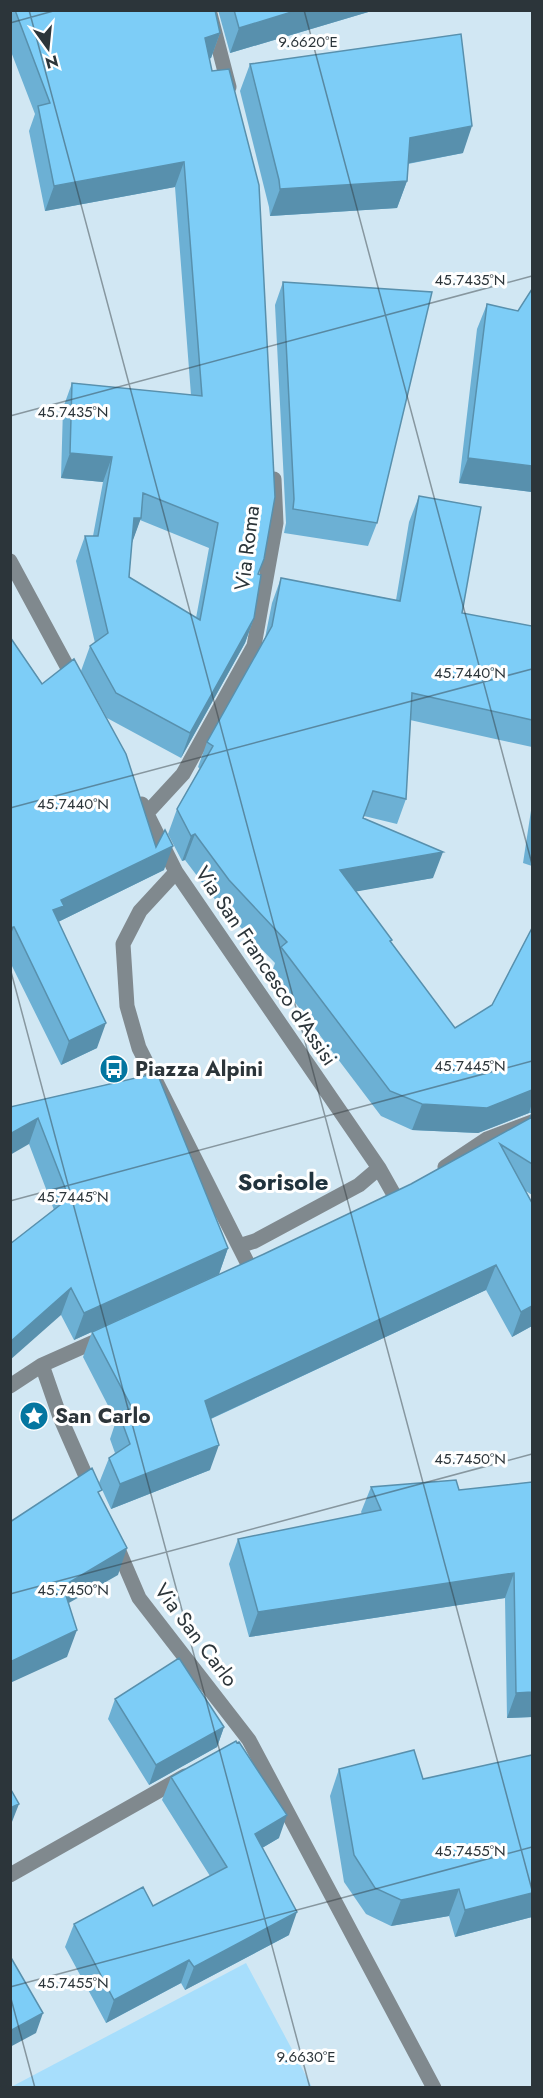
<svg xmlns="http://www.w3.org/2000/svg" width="543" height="2098" font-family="Jost,sans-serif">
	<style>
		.pitch { fill: #a7defc }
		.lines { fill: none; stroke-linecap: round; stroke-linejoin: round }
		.minor { stroke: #80898e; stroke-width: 15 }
		.wall { fill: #6cb0d4; fill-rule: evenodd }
		.shaded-wall { fill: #5890ad }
		.building { fill: #7dcdf7; stroke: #5890ad; stroke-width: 1.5; fill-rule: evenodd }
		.ticks { fill: none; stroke: #2c353a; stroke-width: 1.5; stroke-opacity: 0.45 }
		.labels { text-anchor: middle; stroke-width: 6; stroke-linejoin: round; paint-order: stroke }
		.street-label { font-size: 21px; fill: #2c353a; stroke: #fff }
		.poi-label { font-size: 21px; font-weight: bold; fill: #2c353a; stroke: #fff; text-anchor: start }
		.quarter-label { font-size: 24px; font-weight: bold; fill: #21333d; stroke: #fff }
		.ticks-label { font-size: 15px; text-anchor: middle; fill: #2c353a; stroke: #fff; stroke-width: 6; stroke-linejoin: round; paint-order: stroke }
	</style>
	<rect width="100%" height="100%" fill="#d1e7f3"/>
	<!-- pitch -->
	<path class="pitch" d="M246,1963L312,2087H11Z"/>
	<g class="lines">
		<!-- minor -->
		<path class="minor" d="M209,10L229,87
			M10,561L76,683
			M142,804L176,872L379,1168L397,1200
			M147,813L183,774L254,646L276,523L274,479
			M176,872L140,911L123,944L127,1006L139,1048L251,1270
			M445,1167L487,1139L532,1122
			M239,1246L255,1241L359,1185L379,1168
			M42,1365L60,1417L92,1490
			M10,1386L42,1365L105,1337
			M115,1542L139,1598L249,1740L434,2088
			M10,1875L185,1776"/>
	</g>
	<!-- wall -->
	<path class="wall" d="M13,10H215L220,33L211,58L209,59L259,574L254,618L245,643L181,758L107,718L81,671L90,646L95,643L76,561L85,536H93L103,482L61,478L63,408L72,383L191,395L175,187L45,211L29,131L35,114L10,49V18ZM140,520L209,548L196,618L129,577L132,542Z
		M218,10H375L230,53Z
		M250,64L463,153L408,164L407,181L397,208L270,216L269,207L240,91Z
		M283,282L377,523L368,546L284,533L286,523L275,305Z
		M532,289V492L459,483L477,329L487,304L518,311Z
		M419,496L462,613L532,626V747L410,720L406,799L397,824L364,816L363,818L433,878L356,891L391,943L455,1028L492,1005L532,928V1195L526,1191L532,1203V1326L512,1337L486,1290L211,1419L210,1470L111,1509L99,1483L109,1458L115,1453L110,1439L116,1421L83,1357L92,1332L264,1254L411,1184L529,1119L531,1113H529L478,1133L412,1130L381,1116L272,972L275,963L220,906L185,860L182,861L168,834L177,809L200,769L198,767L207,742L265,638L272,603L281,578L396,600L409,522Z
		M10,637L156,847L164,870L58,922L97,1048L61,1065L10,962Z
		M532,804V866L523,863Z
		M157,1073L228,1248L219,1274L74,1340L61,1315L54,1210L29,1144L10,1107Z
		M532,1482V1717L507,1718L505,1598L249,1637L229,1564L238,1539L362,1514L361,1512L371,1487L459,1490Z
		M115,1699L224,1727L217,1747L149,1785L108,1719Z
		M532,1755V1917L455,1937L449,1916L391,1926L366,1914L344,1882L330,1796L339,1769L423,1779Z
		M171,1777L279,1838L262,1848L289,1935L185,1990L181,1983L106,2023L65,1947L74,1924L153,1906L210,1876L162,1800Z"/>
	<!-- shaded-wall -->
	<path class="shaded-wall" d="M298,10H375L230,53L239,28Z
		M220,33L211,58L196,63L205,38Z
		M472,126L463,153L400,165L410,138Z
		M184,162L175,187L45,211L54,186Z
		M407,181L397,208L270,216L280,189Z
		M70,453L112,457L103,482L61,478Z
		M468,458L532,466V492L459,483Z
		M134,518H141L132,543Z
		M254,618L245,643L181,758L190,733Z
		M195,834L185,860L182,861L191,836Z
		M173,846L164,870L58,922L53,910L61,900Z
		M443,852L433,878L331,896L340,870Z
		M14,927L10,936V928Z
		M106,1023L97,1048L61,1065L69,1041Z
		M532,1090V1103L529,1113L478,1133L412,1130L422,1104Z
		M532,1111V1136H523Z
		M38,1118L29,1144L10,1155V1134Z
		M228,1248L219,1274L74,1340L84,1313Z
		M496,1265L486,1290L195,1426L205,1401Z
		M71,1288L61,1315L10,1360V1342Z
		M532,1306V1326L512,1337L521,1312Z
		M219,1445L210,1470L111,1509L120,1484Z
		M127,1548L118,1575L53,1612L63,1586Z
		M514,1573L505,1598L249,1637L258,1612Z
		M77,1630L67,1657L10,1683V1662Z
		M532,1692V1717L507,1718L516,1693Z
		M224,1727L217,1747L149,1785L156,1765Z
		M19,1804L10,1827V1808Z
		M287,1815L279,1838L247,1857L255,1834Z
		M459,1889L449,1916L391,1926L401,1900Z
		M532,1893V1917L455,1937L465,1910Z
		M297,1912L289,1935L185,1990L194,1967Z
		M189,1960L181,1983L106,2023L114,2000Z
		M43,2013L36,2033L10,2047V2031Z"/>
	<!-- building -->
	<path class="building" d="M15,10H215L220,33L205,38L212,71L229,69L259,185L275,497L264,559L258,574L261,575L254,618L190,733L116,693L90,646L108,633L85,536H98L112,457L70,453L72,383L202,396L184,162L54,186L38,106L50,103ZM143,493L218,523L200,620L129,577L134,518H141Z
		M234,10H298L239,28Z
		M461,34L472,126L410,138L407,181L280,189L279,180L250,64Z
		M283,282L432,292L377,523L293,509L294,499Z
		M532,289V466L468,458L487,304L518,311Z
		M419,496L481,507L462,613L532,626V720L412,693L406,799L373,791L363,818L443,852L340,870L392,940L390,941L455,1028L492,1005L532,928V1090L487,1108L422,1104L390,1091L281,947L287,942L229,880L195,834L191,836L177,809L213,746L207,742L272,626L281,578L400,601Z
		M10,637L42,684L74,659L126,754L156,847L165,830L173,846L61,900L64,906L53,910L106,1023L69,1041L14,927L10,928Z
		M157,1073L228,1248L84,1313L71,1288L10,1342V1244L69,1198L38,1118L10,1134V1107Z
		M532,1117V1164L500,1144L532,1203V1306L521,1312L496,1265L205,1401L219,1445L120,1484L109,1458L130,1444L119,1414L132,1408L92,1332L264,1254L411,1184Z
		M92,1468L102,1490L98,1492L127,1548L63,1586L77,1630L10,1662V1522Z
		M456,1480L459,1490L532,1482V1692L516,1693L514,1573L258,1612L238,1539L381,1510L371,1487Z
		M179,1658L224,1727L156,1765L115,1699Z
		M236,1741L237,1743L239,1742L287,1815L255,1834L297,1912L194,1967L189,1960L114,2000L74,1924L143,1887L153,1906L227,1867L171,1777Z
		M414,1750L423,1779L532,1755V1893L465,1910L459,1889L401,1900L375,1888L354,1855L339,1769Z
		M10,1788L19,1804L10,1808Z
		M10,1956L43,2013L10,2031Z"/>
	<!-- ticks -->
	<path class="ticks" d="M29,10L532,1890M304,10L532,864M10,23L57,10M10,416L532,276M10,808L532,669M10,968L310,2088M10,1201L532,1061M10,1594L532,1454M10,1987L532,1847M10,1995L35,2088"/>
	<!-- icons -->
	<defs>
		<g id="bus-disc" transform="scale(1.5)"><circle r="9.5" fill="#0476a0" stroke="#fff"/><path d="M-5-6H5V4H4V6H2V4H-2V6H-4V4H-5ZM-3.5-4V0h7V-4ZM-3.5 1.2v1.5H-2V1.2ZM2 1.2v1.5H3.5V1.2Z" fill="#fff"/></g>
		<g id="sight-disc" transform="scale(1.5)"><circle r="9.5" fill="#0476a0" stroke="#fff"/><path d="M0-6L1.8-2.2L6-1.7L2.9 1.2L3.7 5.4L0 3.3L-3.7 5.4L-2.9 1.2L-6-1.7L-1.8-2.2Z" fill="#fff"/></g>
	</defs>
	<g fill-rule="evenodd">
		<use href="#bus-disc" x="114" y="1069"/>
		<use href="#sight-disc" x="34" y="1416"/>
	</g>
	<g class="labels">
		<!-- street labels -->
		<g class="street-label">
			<text transform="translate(247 548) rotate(-83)" y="7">Via Roma</text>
			<text transform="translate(266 966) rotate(56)" y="7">Via San Francesco d'Assisi</text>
			<text transform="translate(196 1635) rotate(53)" y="7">Via San Carlo</text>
		</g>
		<!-- poi labels -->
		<g class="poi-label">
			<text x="135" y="1076">Piazza Alpini</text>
			<text x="55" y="1423">San Carlo</text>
		</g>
		<!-- quarter labels -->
		<g class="quarter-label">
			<text x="283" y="1190">Sorisole</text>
		</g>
	</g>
	<g class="ticks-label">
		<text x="308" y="47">9.6620°E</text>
		<text x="470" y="285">45.7435°N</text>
		<text x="73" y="417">45.7435°N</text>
		<text x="470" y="678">45.7440°N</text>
		<text x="73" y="809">45.7440°N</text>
		<text x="470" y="1071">45.7445°N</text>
		<text x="73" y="1202">45.7445°N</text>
		<text x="470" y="1464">45.7450°N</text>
		<text x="73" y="1595">45.7450°N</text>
		<text x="470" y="1856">45.7455°N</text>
		<text x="73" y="1988">45.7455°N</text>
		<text x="306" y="2062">9.6630°E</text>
	</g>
	<!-- border -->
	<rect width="543" height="2098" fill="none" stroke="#2c353a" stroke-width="24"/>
	<!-- north arrow -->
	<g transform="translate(48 48) rotate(165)" stroke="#ffffff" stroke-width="4.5" paint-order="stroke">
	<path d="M0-4.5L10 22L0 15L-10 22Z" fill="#2c353a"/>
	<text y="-9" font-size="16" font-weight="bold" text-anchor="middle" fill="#2c353a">N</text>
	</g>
</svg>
